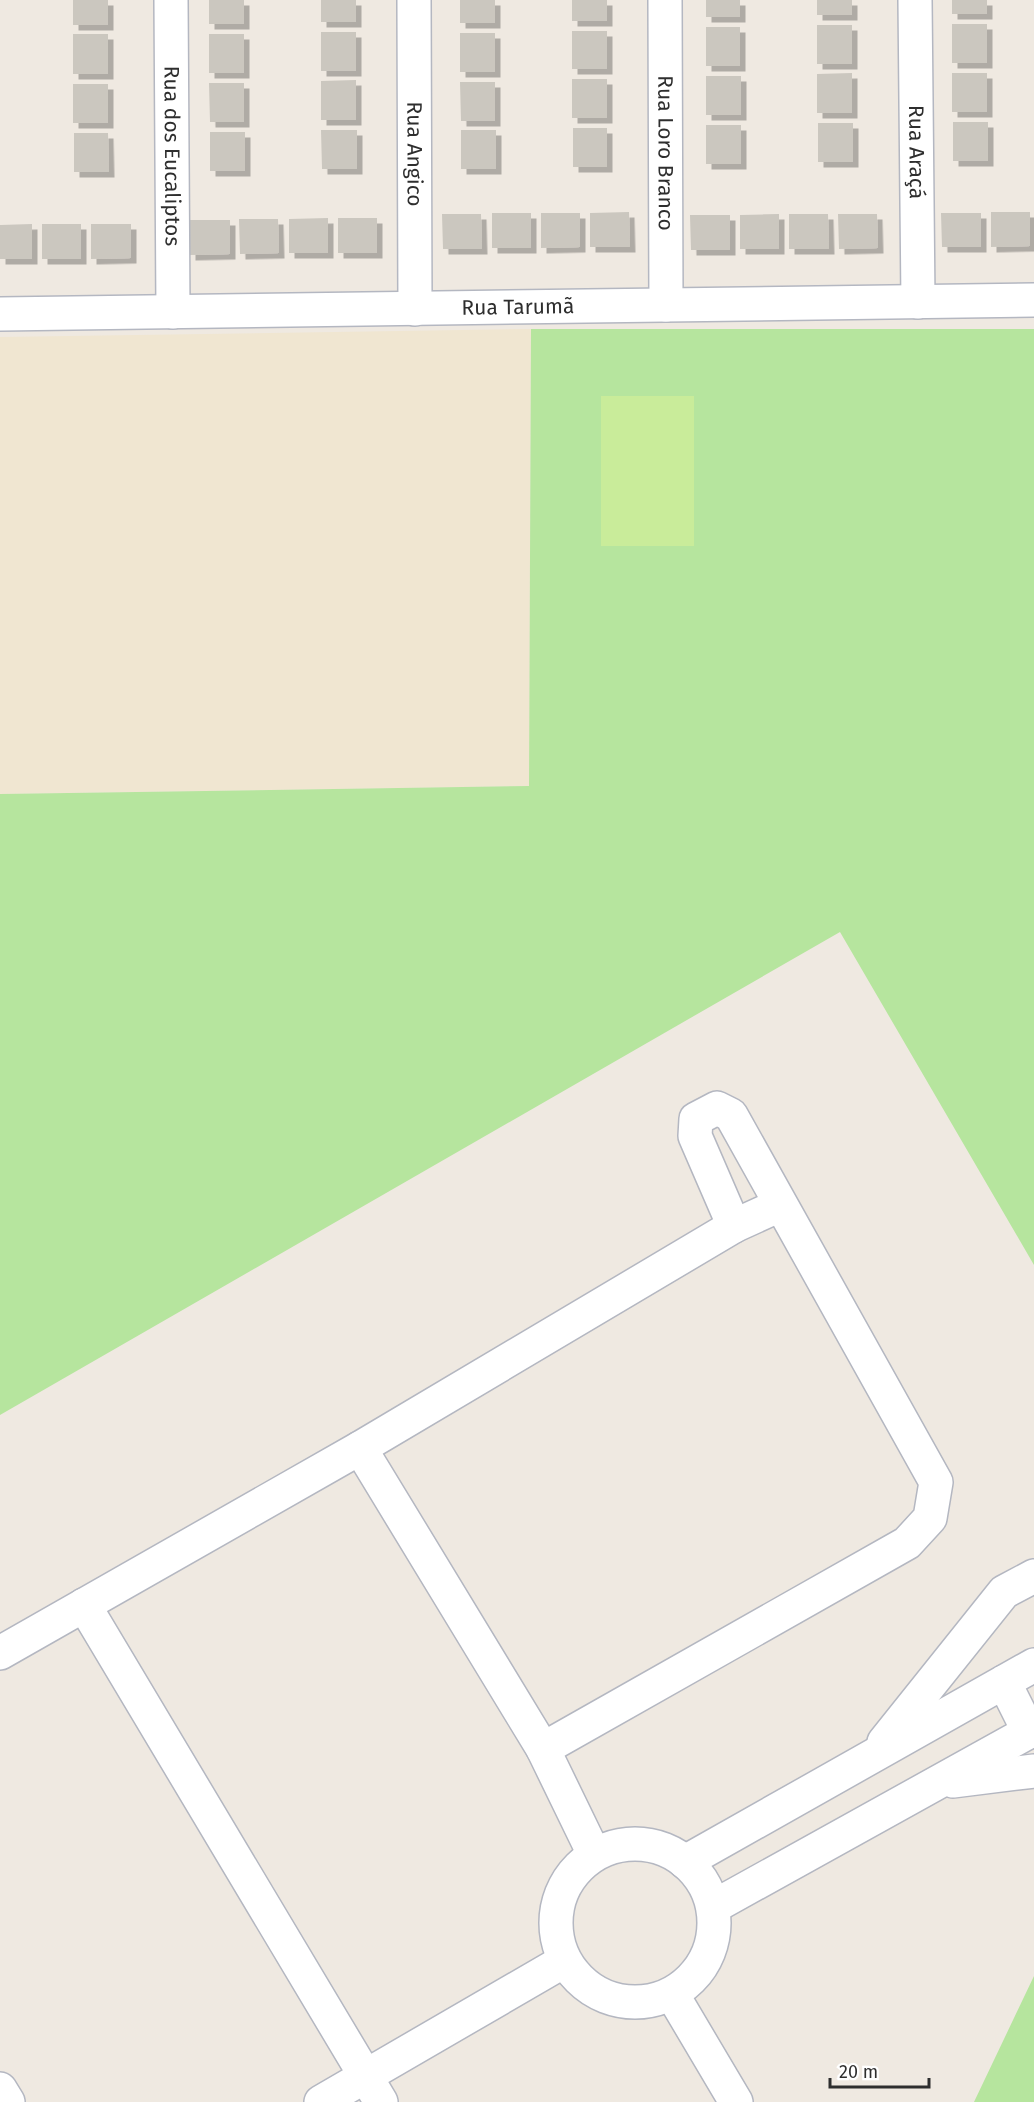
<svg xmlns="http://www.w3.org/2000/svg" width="1034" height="2102" font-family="'Fira Sans',sans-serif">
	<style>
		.education { fill: #f0e6d1 }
		.green { fill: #b6e59e }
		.pitch { fill: #c9ec9a }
		.building { fill: #cbc7bf; filter: url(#shadow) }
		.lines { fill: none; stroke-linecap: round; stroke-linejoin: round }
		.minor-casing { stroke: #b4b7c1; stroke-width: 36 }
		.minor { stroke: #fff; stroke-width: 33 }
		.labels { text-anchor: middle; stroke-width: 4.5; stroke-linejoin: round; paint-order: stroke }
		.street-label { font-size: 21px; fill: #2e2e2e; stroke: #fff }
	</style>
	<defs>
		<filter id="shadow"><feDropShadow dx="5.5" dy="5.5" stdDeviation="0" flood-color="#0004"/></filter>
	</defs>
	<rect width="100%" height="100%" fill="#efe9e1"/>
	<!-- education -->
	<path class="education" d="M531,329L529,786L0,794V337Z"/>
	<!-- green -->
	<path class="green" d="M531,329H1034V1265L840,932L0,1415V794L529,786Z
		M1034,1976V2102H974Z"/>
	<!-- pitch -->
	<path class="pitch" d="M601,396H694V546H601Z"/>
	<!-- building -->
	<path class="building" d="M73,0H108V25H73Z
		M209,0H244V24H209Z
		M321,0H356V22H321Z
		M460,0H495V23H460Z
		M572,0H607V21H572Z
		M706,0H740V17H706Z
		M817,0H852V15H817Z
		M952,0H987V14H952Z
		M952,24H987V63H952Z
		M817,25H852V64H817Z
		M706,27H740V66H706Z
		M572,31H607V69H572Z
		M321,32H356V71H321Z
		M460,33H495V72H460Z
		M73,34H108V74H73Z
		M209,34H244V73H209Z
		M852,73V113H817V74Z
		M952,73H987V112H952Z
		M706,76H741V115H706Z
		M572,79H607V118H572Z
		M356,80V120H321V81Z
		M460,82H495V121H461Z
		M209,83H244V122H210Z
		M73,84H108V123H73Z
		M953,122H988V161H953Z
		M818,123H853V162H818Z
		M706,125H741V164H706Z
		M573,128H607V167H573Z
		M321,130H357V169H322Z
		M461,130H496V169H461Z
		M210,132H245V171H210Z
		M74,133H108L109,172H74Z
		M629,212L630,247H590V213Z
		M991,212H1030V246L991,247Z
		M492,213H531V248H492Z
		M541,213H580V247L541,248Z
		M941,213H981V247H942Z
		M442,214H481L482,249H443Z
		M779,214V249H740V215Z
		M789,214H828L829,249H789Z
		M838,214H877L878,248L839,249Z
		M690,215H730V250H691Z
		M328,218V253H289V219Z
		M338,218H377V253H338Z
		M239,219H278L279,253L240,254Z
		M190,220H230V254L190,255Z
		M32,224V259H0V225Z
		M42,224H81V259H42Z
		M91,224H131V258L91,259Z"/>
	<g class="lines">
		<!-- minor casing -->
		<g class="minor-casing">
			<g id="minor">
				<path id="s1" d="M171,0L173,312"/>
				<path id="s2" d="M414,0L415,309"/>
				<path id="s3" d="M665,0L666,305"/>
				<path id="s4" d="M915,0L918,302"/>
				<path id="s5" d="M0,314L1034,300"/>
				<path d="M360,1448L543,1749L594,1854"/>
				<path d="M84,1605L381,2102"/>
				<path d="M0,1653L360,1448L734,1226L780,1205"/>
				<path d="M1004,1682L1029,1732"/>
				<path d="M884,1742L1004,1592L1034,1576"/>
				<path d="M543,1749L907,1543L930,1518L936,1482L731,1115L717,1108L696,1119L695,1136L734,1226"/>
				<path d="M953,1781L1034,1771"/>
				<circle cx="635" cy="1923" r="79"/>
				<path d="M685,1862L1034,1665"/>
				<path d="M713,1907L1034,1729"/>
				<path d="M672,1994L736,2102"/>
				<path d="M0,2089L8,2102"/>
				<path d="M321,2102L564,1961"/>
			</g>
		</g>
		<!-- minor -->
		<use href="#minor" class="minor"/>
	</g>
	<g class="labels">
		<!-- street labels -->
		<g class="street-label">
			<text dy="7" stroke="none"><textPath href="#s4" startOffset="152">Rua Araçá</textPath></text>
			<text dy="7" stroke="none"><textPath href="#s3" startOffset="153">Rua Loro Branco</textPath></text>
			<text dy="7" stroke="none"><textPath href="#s2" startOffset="154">Rua Angico</textPath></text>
			<text dy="7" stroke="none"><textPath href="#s1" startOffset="156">Rua dos Eucaliptos</textPath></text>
			<text dy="7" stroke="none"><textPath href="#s5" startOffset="518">Rua Tarumã</textPath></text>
		</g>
	</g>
	<!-- scale -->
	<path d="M830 2078v9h99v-9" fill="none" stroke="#2e2e2e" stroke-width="3"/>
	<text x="839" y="2078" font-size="18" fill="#2e2e2e" stroke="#ffffff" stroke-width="4.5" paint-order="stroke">20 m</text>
</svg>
